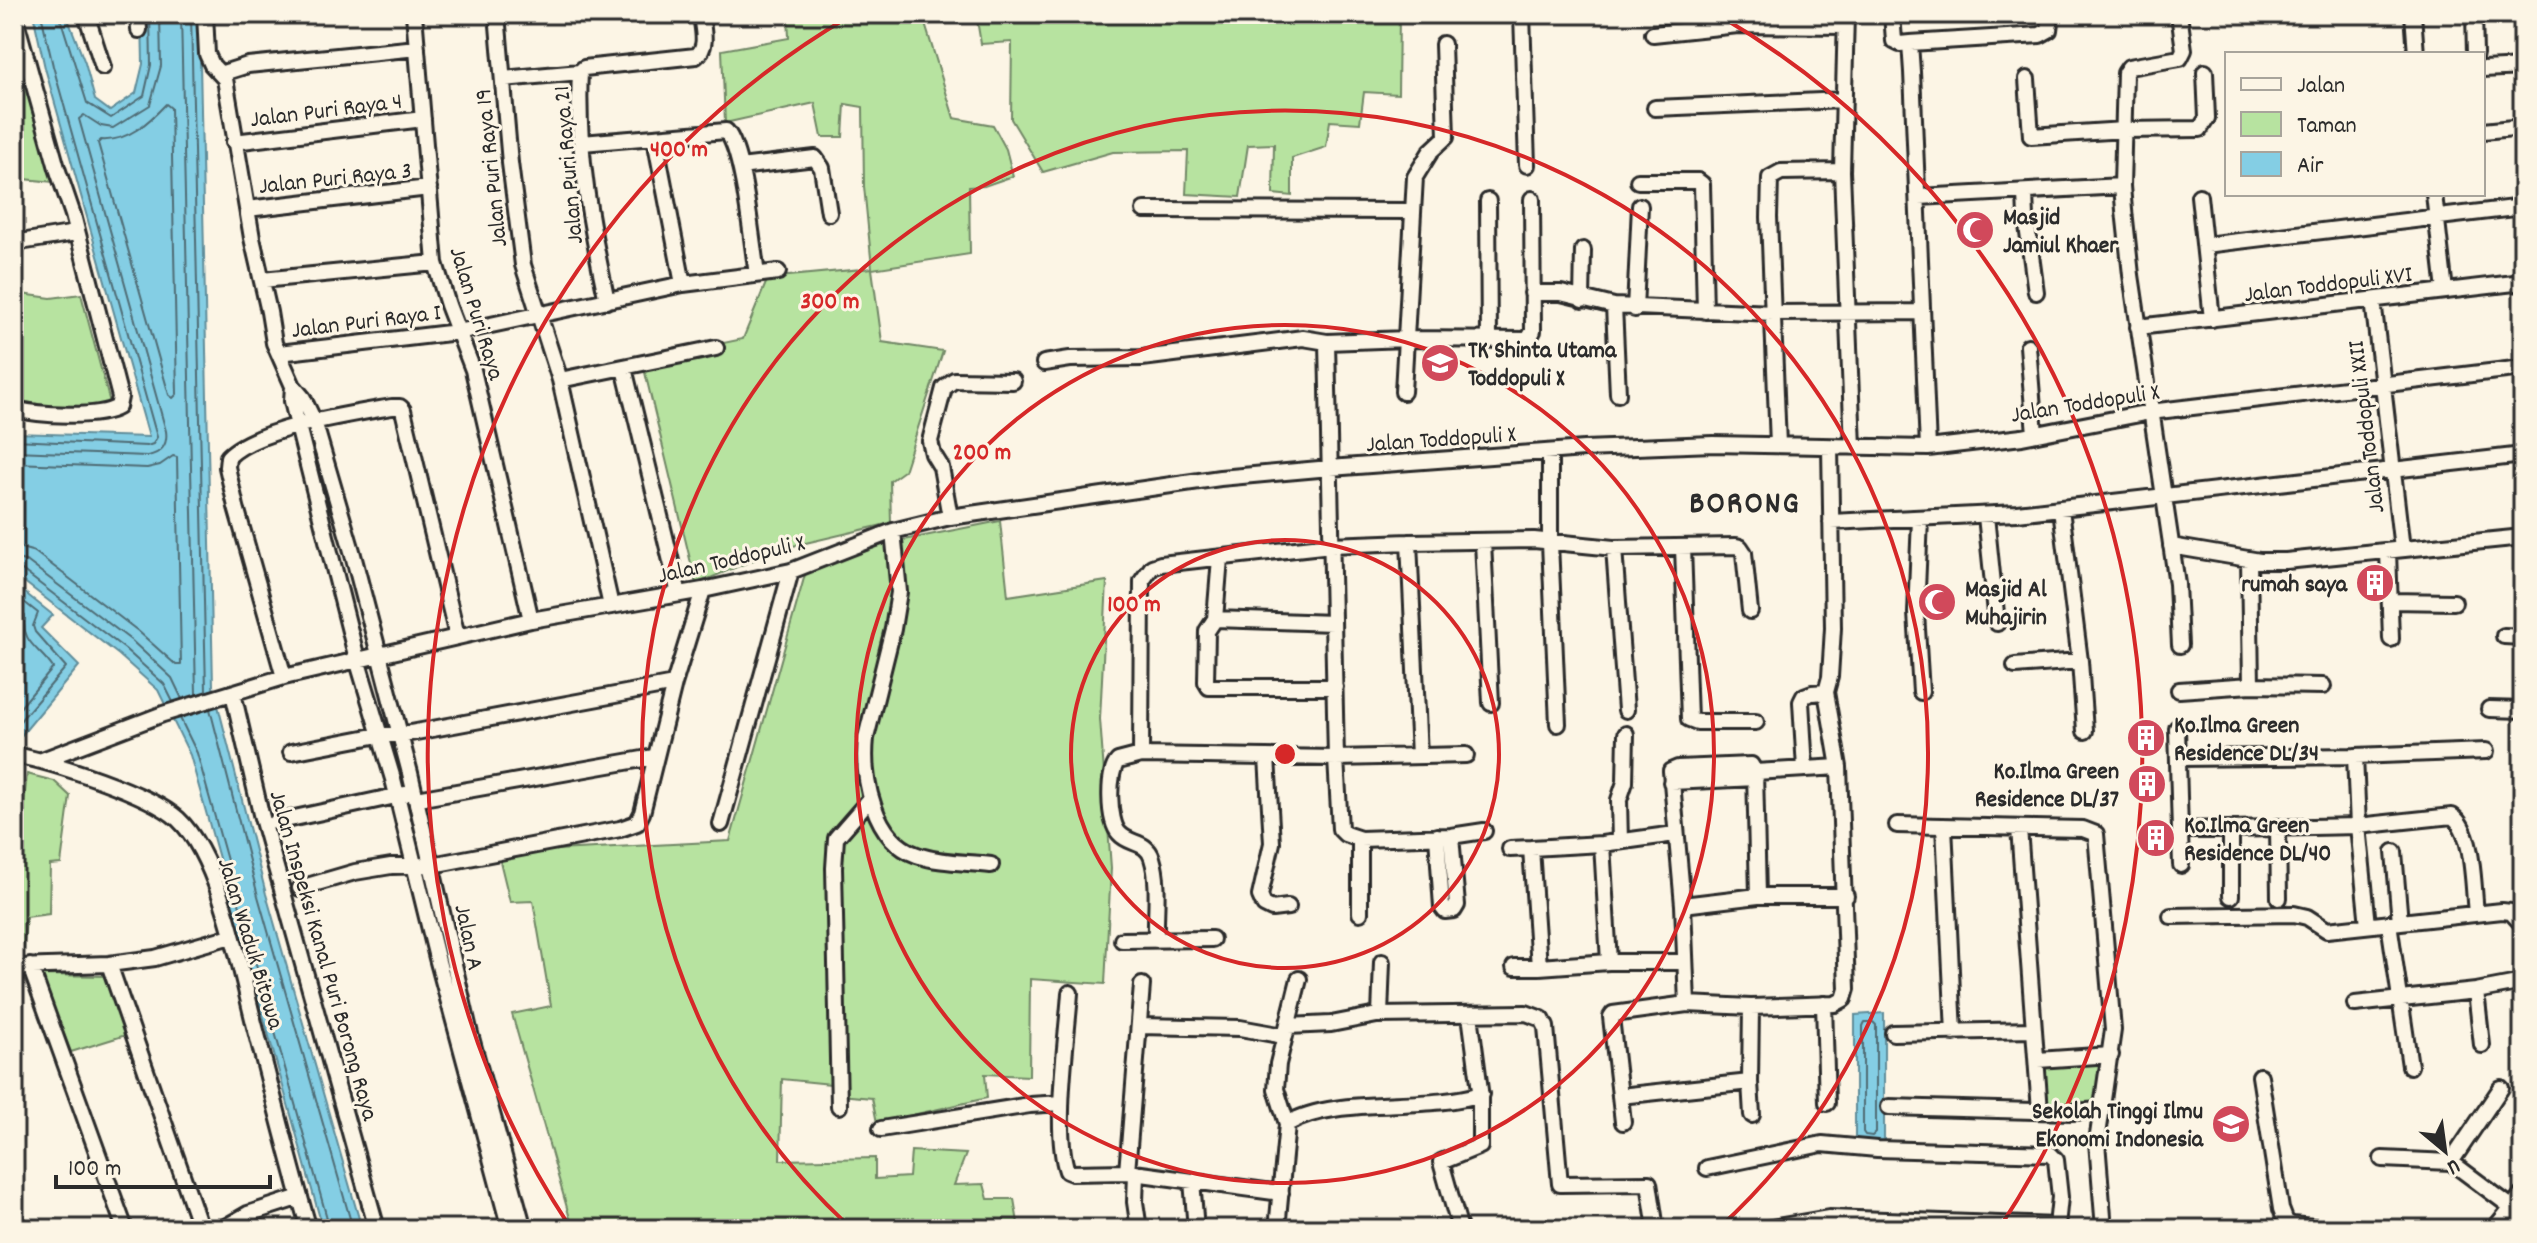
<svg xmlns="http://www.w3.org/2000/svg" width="2537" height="1243" font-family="Dekko,sans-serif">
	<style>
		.green { fill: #b7e3a0; stroke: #718766; stroke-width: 2 }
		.water { fill: #84cee4; stroke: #608d9a; stroke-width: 2 }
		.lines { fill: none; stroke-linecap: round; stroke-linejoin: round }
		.shore { stroke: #4f6c75; stroke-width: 2 }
		.street-casing { stroke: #2b2b2b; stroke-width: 20 }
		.secondary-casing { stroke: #2b2b2b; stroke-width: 26 }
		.street { stroke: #fcf5e5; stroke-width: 14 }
		.secondary { stroke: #fcf5e5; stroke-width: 20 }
		.ring { fill: none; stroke: #d62828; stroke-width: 4 }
		.labels { text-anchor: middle; stroke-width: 6; stroke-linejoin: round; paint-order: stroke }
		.street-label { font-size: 24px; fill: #2b2b2b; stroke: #fcf5e5 }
		.poi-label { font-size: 24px; font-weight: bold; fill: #2b2b2b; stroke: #fcf5e5; text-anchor: start }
		.district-label { font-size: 32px; font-weight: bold; letter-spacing: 2px; fill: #2b2b2b; stroke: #fcf5e5 }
		.centre { fill: #d62828; stroke: #fcf5e5; stroke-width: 4 }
		.ring-label { font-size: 24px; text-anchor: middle; font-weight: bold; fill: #d62828; stroke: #fcf5e5; stroke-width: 6; stroke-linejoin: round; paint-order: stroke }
	</style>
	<rect width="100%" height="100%" fill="#fcf5e5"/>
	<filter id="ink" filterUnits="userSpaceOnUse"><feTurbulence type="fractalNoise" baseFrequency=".0125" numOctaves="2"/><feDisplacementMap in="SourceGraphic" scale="16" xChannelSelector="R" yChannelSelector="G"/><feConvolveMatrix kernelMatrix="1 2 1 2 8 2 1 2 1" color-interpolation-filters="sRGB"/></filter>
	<g filter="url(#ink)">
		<!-- green -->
		<path class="green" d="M788,14H922L954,118L993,125L1006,149L1013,176L984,186L969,187L970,254L872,269L882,342L943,351L904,471L890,481L891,523L780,549L696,584L642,360L743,339L768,278L872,268L864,186L863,107L845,104L843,137H822L815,103L725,123L722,50L789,38Z
			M976,14H1399L1398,94L1364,92L1360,123L1330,121L1326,147L1292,158V196L1273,194L1274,144L1248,145L1240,197L1186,194L1188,151L1113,152L1043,172L1011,119L1012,42L981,44Z
			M14,78H25L55,182L14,178Z
			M14,293L51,298L81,294L110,403L92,413L14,400Z
			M1000,521L1008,596L1107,581L1100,719L1111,868L1105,984L1030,979L1029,1076L985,1074L987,1098L877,1123L872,1098L840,1095L831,1084L782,1079L780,1160L875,1158V1179L909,1177L911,1151L966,1154L954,1185L984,1184L988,1199H1014L1019,1229H573L512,1014L551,1006L533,901L510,902L498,853L730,841L806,571L889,543Z
			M27,774L54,781L70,796L61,864L50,865L49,914L26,917L23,955L14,958V854H18Z
			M41,975L109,976L129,1034L71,1052Z
			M2111,1055L2101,1110L2040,1111L2038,1060Z"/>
		<!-- water -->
		<path class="water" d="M33,14H66L85,63L95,100L110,111L136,93L143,64L142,14H199L213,686L266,894L362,1229H323L190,755L158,690L119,655L14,574V433L149,437L45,68Z
			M14,584L53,615L41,628L79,666L20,737L14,735Z
			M1884,1013V1145L1855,1142V1015Z"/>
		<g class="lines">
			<!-- shore -->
			<path class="shore" d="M59,14L87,103L111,118L144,96L151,65L150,14
				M181,14L196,694
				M191,14L206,691
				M166,104L171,108L177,394L173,398L169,395L98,143L101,140C128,142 149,122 166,104Z
				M14,440L147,446L153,444L157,437L53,66L41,14
				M14,451L147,456C161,454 168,445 166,431L79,119L84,115L101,126L113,128L150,105L161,66L160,14
				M14,463L147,468L160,465L173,456L177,457L181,665H176L138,631L35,552L14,546
				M14,558L28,562L132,641L172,678L182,699
				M14,568L22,570L125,649L164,684L173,702
				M14,594L38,613L33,626L35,632L66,667L14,728
				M14,607L25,616C20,643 40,648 53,668L14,715
				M210,709L258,896L353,1229
				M180,718L197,753L330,1229
				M1865,1022H1873L1876,1025V1132L1872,1136L1865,1135L1863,1132V1026Z"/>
			<!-- street casing -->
			<g class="street-casing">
				<path id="street" d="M86,14L103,67
					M138,14L139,30
					M205,14L207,54L212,65L225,79L252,238L269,312L274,343L293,386L292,401L298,426L357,659L393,779L437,958L510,1229
					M414,14L435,263L448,305L473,370L531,620
					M497,14L510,163L523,265L560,380L611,606
					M1522,14L1527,165
					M1738,14V25L1845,26
					M1846,14L1842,171L1853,447
					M1892,14L1894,41L1900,44L1910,43L1912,72L1928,448
					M2179,14L2184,50L2180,58L2129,67L2125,73L2122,186L2124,210L2131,275L2177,584L2180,645
					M2413,14L2416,54
					M2474,14L2475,54
					M1653,34L1738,25
					M1910,43L2040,35L2049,30L2051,14
					M2483,69L2523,67
					M580,72C576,150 591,226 607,301
					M223,73L248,65L417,48
					M503,79L580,72L584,68L696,56C709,47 702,28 701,14
					M2027,79L2031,136L2124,130L2200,129L2207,118L2205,72
					M1655,108L1844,100
					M2483,131L2523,127
					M655,139L683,284
					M234,142L423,119
					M582,143L726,131C744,150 752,245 757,274
					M740,167L815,158L822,168L829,213
					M1638,181H1698L1702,184L1705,311
					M2025,193L2026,218L2036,292
					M2434,194L2445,291
					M2199,196L2212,319
					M1919,197L2122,186
					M1488,201L1489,340
					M247,209L429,188
					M1144,210L1411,211
					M14,243L76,233
					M2205,245L2523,207
					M262,280L435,263
					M1532,293H1561L1614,306L1618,394
					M1582,300L1583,250
					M2373,300L2402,549
					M1614,306L1773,313L1921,312
					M1635,309L1640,206
					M2138,327L2523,282
					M2028,346L2035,434
					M279,353L458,332L683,284L778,272
					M1044,363L1070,359L1142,358L1303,338L1327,342
					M624,368L679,594
					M560,380L716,348
					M293,386L303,398L314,421L352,551L410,773L470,1034L524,1229
					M1403,392L1415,177L1431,151L1446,137L1443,44
					M14,409C38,415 98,419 118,407L120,397L73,215L57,168L14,14
					M1778,445L1769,217L1770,178L1781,172L1842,171
					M1830,447L1833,628L1830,677L1826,692L1839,767L1847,989L1844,999L1835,1004L1751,1007L1687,1004L1683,905L1671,771L1678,768L1751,765L1755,772L1839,767
					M1550,452V543L1558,724
					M2061,509L2080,661L2085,731
					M1986,516L1997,623
					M950,517L941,467L933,454L930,441L944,388L954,380L1013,381
					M1920,519L1916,613L1921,692
					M1831,522L2017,513L2523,455
					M893,531L899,592L893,629L866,738C862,778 873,840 917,855C939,863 967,862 991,865
					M1409,542L1419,756
					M1483,542L1491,703
					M2171,546L2260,561H2286L2523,537
					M1683,547L1689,719L1697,722H1756
					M1614,548L1626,710
					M2388,551L2391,639
					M1220,558L1215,619L1333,623
					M2249,559L2251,685
					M2390,601L2454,602
					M1215,619L1207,631L1206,682L1209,687H1335
					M2504,636L2523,637
					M2015,666L2080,661
					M284,677L236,507L227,467L228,457C256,428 352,414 392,407H400L403,410L457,636
					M2179,690L2251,685L2323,686
					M233,693L261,814L377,1229
					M2489,709L2523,710
					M2177,728L2181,865
					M291,752L379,735H400L674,684
					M14,755C53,762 149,793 178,819C219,857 240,967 254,1023C272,1091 289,1161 309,1229
					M1141,755L1142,581L1152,567L1161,564L1331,545L1409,542L1534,540L1614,548L1736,546L1740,547L1744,553L1750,611
					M2355,756L2358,826L2368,925
					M1267,757L1272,843L1260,896L1264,905L1272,909L1288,907
					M2179,758L2355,756L2486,751
					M42,760L163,714L284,677L531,620L703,590L791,571L893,531L950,517L1220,478L1330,468L1584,449L1713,444L1928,448L2022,437L2150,412L2523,368
					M1805,769L1801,702L1804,696L1812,693L1826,692
					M1755,772L1758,896
					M1671,782L1756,778
					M417,799L654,757
					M276,822L405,794
					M721,824L791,571
					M1897,825L2083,829L2096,834L2113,1030L2097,1142L2104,1229
					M1944,826L1954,1033
					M2278,827L2279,898
					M2019,828L2040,1111
					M2181,830L2358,826L2452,816C2474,830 2473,887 2476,913
					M1484,831L1451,836L1360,839L1345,834L1340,829L1336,758L1327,342L1406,339L1528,340L1533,331L1532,199
					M1675,834L1602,844L1531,848L1539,967L1609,962H1683
					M1437,836L1442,907L1445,911L1454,910L1457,905L1451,836
					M1360,839V913
					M1620,842L1619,800L1625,782L1626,734
					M1602,844L1609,962
					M1510,849L1531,848
					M2394,852L2400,922
					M300,888L355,872L391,866L432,865L620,829L637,823L642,813L674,684L703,590
					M2231,896V829
					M1683,905L1758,896H1846
					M2171,916L2294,914L2307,917L2327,930L2502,911L2511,912L2523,925
					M2389,923L2410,1066
					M1122,940L1212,939
					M1156,940C1155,915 1160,883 1152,858C1146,840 1129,845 1119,833C1108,821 1107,772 1118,761L1141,755L1336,758L1466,755
					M109,964L201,1229
					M30,966L125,1229
					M17,967L109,964L155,958L231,936
					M1514,967H1539
					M2521,983L2523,964
					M1070,993C1067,1038 1053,1131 1067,1171L1072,1173L1127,1172L1281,1193
					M1824,1004L1827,1103
					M2355,1004L2476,991
					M1380,1015L1382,962
					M1139,1026L1240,1028L1284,1036
					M1288,1026L1331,1024L1377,1015L1526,1013L1542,1019L1546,1027L1560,1184L1649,1183L1656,1229
					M1893,1033L2033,1030
					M2482,1045L2476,991L2523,982
					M2038,1060L2111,1055
					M2260,1076L2281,1209L2286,1222L2292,1225L2335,1229
					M1750,1082L1752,1115
					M1620,1096L1750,1082L1751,1007
					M839,1106L834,868L836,838L870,799
					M1889,1107L2072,1112L2101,1110
					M1623,1122L1611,1017L1613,1014L1687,1004
					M1287,1124C1336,1095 1424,1112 1481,1094
					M881,1129L1030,1105L1061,1103
					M2382,1159L2451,1162L2514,1209
					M2451,1162L2501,1088
					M1707,1168L1822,1144L1877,1149L2050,1154L2056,1160L2060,1197L2057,1226
					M1127,1172L1142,985
					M1136,1173L1135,1202L1139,1229
					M1192,1181L1196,1229
					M222,1229L248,1214L300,1197
					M1277,1229L1287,1124L1276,1089L1278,1064L1299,979
					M1460,1229L1441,1162L1480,1146V1090L1470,1015
					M1766,1229L1829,1218L2057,1226"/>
			</g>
			<!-- secondary casing -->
			<g class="secondary-casing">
				<path id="secondary" d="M2498,1229L2523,1198"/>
			</g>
			<!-- street -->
			<use href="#street" class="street"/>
			<!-- secondary -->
			<use href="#secondary" class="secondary"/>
		</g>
	</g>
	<!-- distance rings -->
	<g class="ring">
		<circle cx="1285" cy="754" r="214"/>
		<circle cx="1285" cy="754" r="429"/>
		<path d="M851 1228A643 643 0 1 1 1719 1228"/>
		<path d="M570 1227A857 857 0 0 1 850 16M1720 16A857 857 0 0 1 2000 1227"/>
	</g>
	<!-- icons -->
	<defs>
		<g id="mosque-disc" transform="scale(2)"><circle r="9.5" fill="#d1495b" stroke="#fcf5e5"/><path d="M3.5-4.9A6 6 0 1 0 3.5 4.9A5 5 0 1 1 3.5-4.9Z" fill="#fff"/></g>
		<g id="school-disc" transform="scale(2)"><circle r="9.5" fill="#d1495b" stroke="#fcf5e5"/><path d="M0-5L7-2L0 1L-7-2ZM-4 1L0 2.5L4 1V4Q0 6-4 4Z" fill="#fff"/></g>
		<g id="building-disc" transform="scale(2)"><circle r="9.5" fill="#d1495b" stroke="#fcf5e5"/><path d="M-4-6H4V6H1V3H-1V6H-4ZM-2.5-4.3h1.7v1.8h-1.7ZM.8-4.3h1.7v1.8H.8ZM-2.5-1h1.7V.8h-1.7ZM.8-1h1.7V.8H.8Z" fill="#fff"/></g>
		<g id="university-disc" transform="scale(2)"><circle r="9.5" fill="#d1495b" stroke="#fcf5e5"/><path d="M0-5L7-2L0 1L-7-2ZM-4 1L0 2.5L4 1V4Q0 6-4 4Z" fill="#fff"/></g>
	</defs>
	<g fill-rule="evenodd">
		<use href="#mosque-disc" x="1975" y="230"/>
		<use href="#school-disc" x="1440" y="363"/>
		<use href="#building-disc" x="2375" y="583"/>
		<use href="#mosque-disc" x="1937" y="602"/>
		<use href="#building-disc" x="2146" y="738"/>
		<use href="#building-disc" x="2147" y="784"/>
		<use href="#building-disc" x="2156" y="838"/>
		<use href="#university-disc" x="2231" y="1124"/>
	</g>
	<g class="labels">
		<!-- street labels -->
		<g class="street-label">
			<text transform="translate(326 109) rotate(-7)" y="8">Jalan Puri Raya 4</text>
			<text transform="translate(567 165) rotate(-95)" y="8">Jalan Puri Raya 21</text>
			<text transform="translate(490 168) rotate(-96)" y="8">Jalan Puri Raya 19</text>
			<text transform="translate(335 177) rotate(-6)" y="8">Jalan Puri Raya 3</text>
			<text transform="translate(2328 283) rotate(-7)" y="8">Jalan Toddopuli XVI</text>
			<text transform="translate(478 313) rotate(73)" y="8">Jalan Puri Raya</text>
			<text transform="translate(366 320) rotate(-7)" y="8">Jalan Puri Raya I</text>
			<text transform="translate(2085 402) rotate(-9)" y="8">Jalan Toddopuli X</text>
			<text transform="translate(2365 427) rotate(-97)" y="8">Jalan Toddopuli XXII</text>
			<text transform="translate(1441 438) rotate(-4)" y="8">Jalan Toddopuli X</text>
			<text transform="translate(731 558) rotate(-13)" y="8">Jalan Toddopuli X</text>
			<text transform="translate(470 937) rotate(78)" y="8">Jalan A</text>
			<text transform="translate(252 943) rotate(73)" y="8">Jalan Waduk Bitowa</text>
			<text transform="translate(325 955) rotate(74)" y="8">Jalan Inspeksi Kanal Puri Borong Raya</text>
		</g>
		<!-- poi labels -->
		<g class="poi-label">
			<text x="2003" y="224">Masjid<tspan x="2003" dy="28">Jamiul Khaer</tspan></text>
			<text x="1468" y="357">TK Shinta Utama<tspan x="1468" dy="28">Toddopuli X</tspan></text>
			<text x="2347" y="591" text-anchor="end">rumah saya</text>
			<text x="1965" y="596">Masjid Al<tspan x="1965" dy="28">Muhajirin</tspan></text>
			<text x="2174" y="732">Ko.Ilma Green<tspan x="2174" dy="28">Residence DL/34</tspan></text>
			<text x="2119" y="778" text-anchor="end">Ko.Ilma Green<tspan x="2119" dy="28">Residence DL/37</tspan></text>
			<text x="2184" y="832">Ko.Ilma Green<tspan x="2184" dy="28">Residence DL/40</tspan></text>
			<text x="2203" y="1118" text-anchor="end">Sekolah Tinggi Ilmu<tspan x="2203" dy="28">Ekonomi Indonesia</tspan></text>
		</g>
		<!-- district labels -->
		<g class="district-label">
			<text x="1745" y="512">BORONG</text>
		</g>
	</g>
	<circle cx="1285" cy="754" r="12" class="centre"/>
	<g class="ring-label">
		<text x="679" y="156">400 m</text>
		<text x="830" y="308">300 m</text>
		<text x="982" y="459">200 m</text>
		<text x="1134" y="611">100 m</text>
	</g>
	<!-- margin -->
	<rect width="2537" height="1243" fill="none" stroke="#fcf5e5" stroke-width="48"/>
	<rect x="24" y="24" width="2489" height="1195" fill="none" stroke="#2b2b2b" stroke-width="3" filter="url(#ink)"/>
	<!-- legend -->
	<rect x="2225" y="52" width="260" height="144" fill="#fcf5e5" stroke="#a8a49b" stroke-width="2"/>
	<rect x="2241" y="78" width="40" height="12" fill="#fcf5e5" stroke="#a8a49b" stroke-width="2"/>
	<text x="2297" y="92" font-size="24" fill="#2b2b2b">Jalan</text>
	<rect x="2241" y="112" width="40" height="24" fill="#b7e3a0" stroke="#a8a49b" stroke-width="2"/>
	<text x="2297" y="132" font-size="24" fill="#2b2b2b">Taman</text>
	<rect x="2241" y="152" width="40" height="24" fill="#84cee4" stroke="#a8a49b" stroke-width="2"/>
	<text x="2297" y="172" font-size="24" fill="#2b2b2b">Air</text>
	<!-- north arrow -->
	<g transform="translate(2445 1151) rotate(151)" stroke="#fcf5e5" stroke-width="6" paint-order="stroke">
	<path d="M0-6L14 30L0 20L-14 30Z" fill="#2b2b2b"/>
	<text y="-12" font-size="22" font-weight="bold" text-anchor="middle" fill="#2b2b2b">U</text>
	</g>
	<!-- scale -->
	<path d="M56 1175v12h214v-12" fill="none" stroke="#2b2b2b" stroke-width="4"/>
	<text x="68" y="1175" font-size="24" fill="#2b2b2b" stroke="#fcf5e5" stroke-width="6" paint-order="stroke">100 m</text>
</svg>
